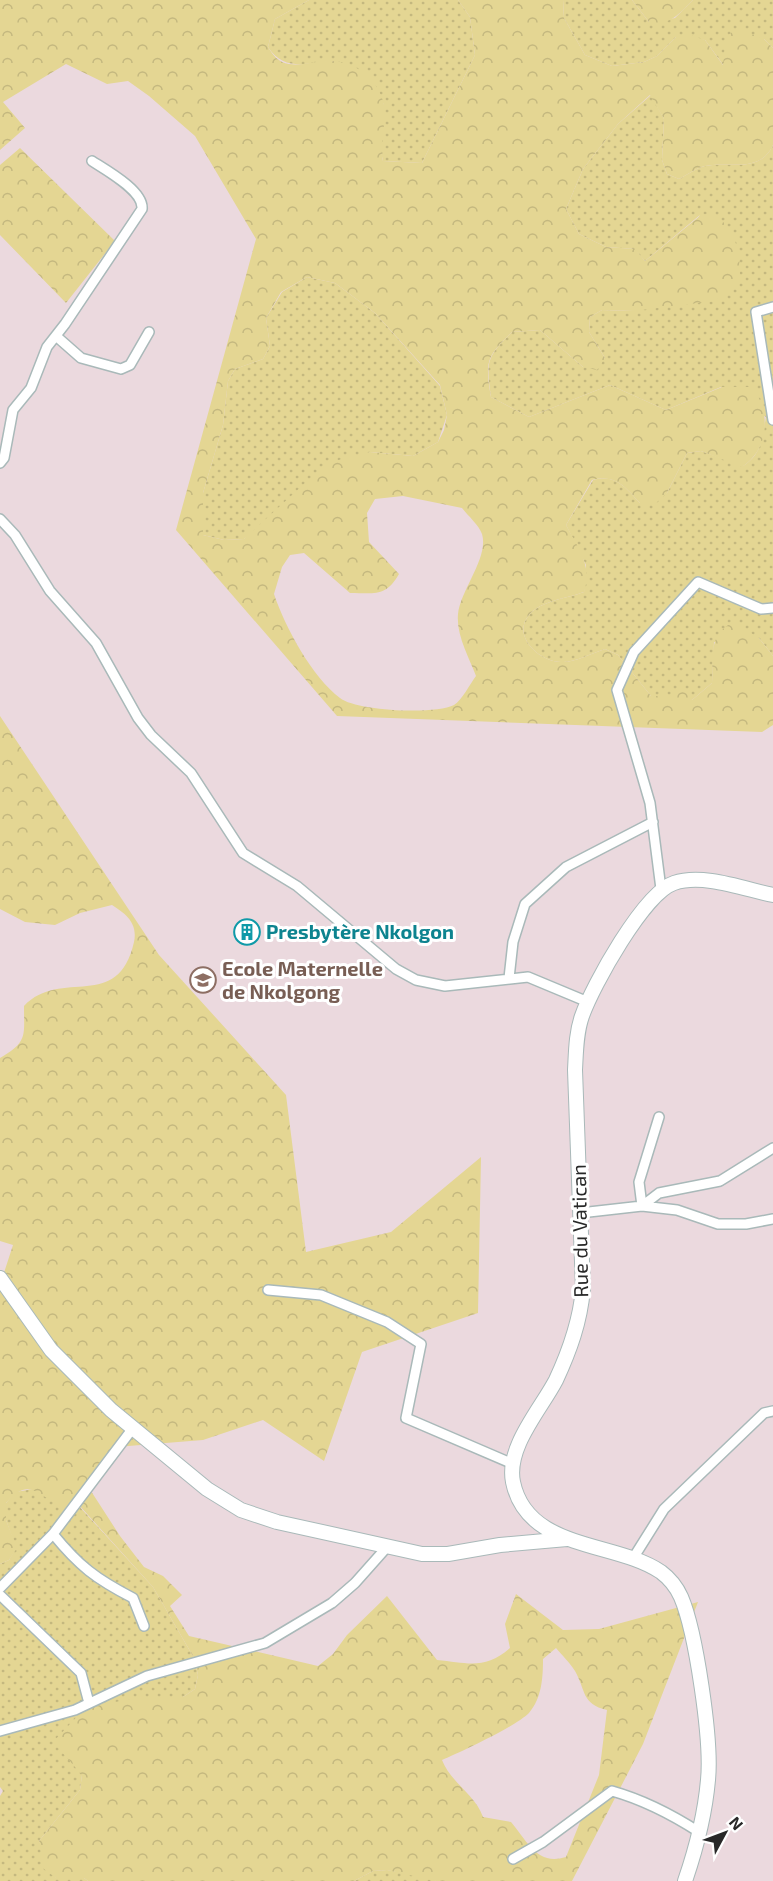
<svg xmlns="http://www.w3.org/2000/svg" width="773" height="1881" font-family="'Exo 2',sans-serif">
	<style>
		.grass { fill: url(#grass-dots) }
		.forest { fill: url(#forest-crowns); fill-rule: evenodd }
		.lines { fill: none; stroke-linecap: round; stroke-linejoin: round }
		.street-casing { stroke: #a9b9b9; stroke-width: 12 }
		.secondary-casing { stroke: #a9b9b9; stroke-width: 16 }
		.street { stroke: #fff; stroke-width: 9 }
		.secondary { stroke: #fff; stroke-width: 14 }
		.labels { text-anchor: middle; stroke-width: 6; stroke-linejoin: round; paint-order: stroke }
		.culture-label { font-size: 20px; font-weight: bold; fill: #0d838f; stroke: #fff; text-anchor: start }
		.education-label { font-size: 20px; font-weight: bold; fill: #785e54; stroke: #fff; text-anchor: start }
		.street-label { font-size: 20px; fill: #282828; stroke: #fff }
	</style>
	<defs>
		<pattern id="grass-dots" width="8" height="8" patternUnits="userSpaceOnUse" patternTransform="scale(1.5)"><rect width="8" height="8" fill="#e4d693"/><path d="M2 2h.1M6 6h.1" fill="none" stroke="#c4b87f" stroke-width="1.8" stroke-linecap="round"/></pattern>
		<pattern id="forest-crowns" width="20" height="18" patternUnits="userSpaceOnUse" patternTransform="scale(1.5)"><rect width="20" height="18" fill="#e4d693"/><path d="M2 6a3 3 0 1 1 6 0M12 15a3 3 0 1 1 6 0" fill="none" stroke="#c4b87f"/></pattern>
	</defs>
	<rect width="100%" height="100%" fill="#ebd9de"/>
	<!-- grass -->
	<path class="grass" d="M309,0H458L470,17L475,55L422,163L383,161L380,148L384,104L333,61C307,63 284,72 268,47L275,19Z
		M563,0H632L649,22L675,18L693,0H773V48L764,39L724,66L705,40L676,37L657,56L644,62L612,66L585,55L564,18Z
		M651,95L664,119L662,160L667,174L679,179C687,175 696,168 705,166C728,161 760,174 773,145V656L759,638L714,642L712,683L692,700L672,696H651L618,655L605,649C592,653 574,663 561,662C540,662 511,636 529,615C540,601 568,598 584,592L586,565L566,525L593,480C616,474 625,487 640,503L667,493L687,453L701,451L743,466C762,454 762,438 766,417L721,387L666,410L610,385L529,417L491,397C486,362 486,357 512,332L540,330L583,367L605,358L589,332L590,317L602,310L633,311L700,215L645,261L634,249L606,247L579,234L566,209L583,169L618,124Z
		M307,277L335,283L375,313L440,386L447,415L438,442L413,456L370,452L244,539L224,540L203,535V493L223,425L228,381L235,369L263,359L270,346L266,318L282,292Z
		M34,1489L64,1505L77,1504L153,1587L194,1658L198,1675L195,1689L183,1697H141L82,1775L80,1790L39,1841L56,1878H84L88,1881H0V1796L3,1791L0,1787V1564L9,1560L16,1548L6,1520V1503L15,1492Z
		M387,1870L432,1878L436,1881H354L373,1871Z"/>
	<!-- forest -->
	<path class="forest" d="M0,0H309L275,19L268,47C273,55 279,63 289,64C303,66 317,60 331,61C355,62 376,77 383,101C389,119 378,141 383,161L422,163L475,55L470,17L458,0H563L564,18L585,55L612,66L644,62L657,56L676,37L690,35L705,40L723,65L726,37L737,28L764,39L773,48V145C760,174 728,161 705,166C696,168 687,175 679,179L667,174L662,160L664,119L650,95L618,124L583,169L566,209L579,234L606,247L635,249L645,261L701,215L714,213C738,234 740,251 740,281L715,301L633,311L602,310L590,317L589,332L605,358L597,370L583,367L540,330L512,332C486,357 485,362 491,397L529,417L610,385L666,410L722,387H752C771,411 770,449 742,467L701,451L687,453L667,493L656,503H640C625,487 616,474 592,480L566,525C578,548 593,566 584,592C568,598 540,601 529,615C511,636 540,662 561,662C574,663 592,653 605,649L618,655L651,696H672L683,688L692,700L712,683C714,656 707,636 733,622L759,638L773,656V725L762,732L337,716L176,530L256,239L195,136L149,96L128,81L107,84L66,64L3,102L25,128L0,150ZM307,277L335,283L375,313L440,385L447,415L444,430L438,442L413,456L370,452L327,463L244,539L224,540L203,535V493L223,425L228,381L235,369L263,359L270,346L266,318L281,292ZM403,496L462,508C468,516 479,525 482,534C489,557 461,589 458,614C456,635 469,657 476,676C470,684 462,700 454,705C435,715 356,711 340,698C312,677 285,627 274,594L282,567L290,555L304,553L350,593C375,593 386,597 399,574L369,542L367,513L375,499Z
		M632,0H693C679,14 670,26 649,22Z
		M20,148L115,241L66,303L0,235V165Z
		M0,716L159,955L286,1095L306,1252L391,1232L481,1157L478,1313L362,1352L324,1461L263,1420L203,1440L116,1447L89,1488L120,1536L144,1567L163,1576L182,1595L170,1606L189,1636L318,1666L333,1654L347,1635L387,1596L437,1660C468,1663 485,1670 510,1648L505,1624L516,1594L563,1630L599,1629L698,1602L643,1744L572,1881H436L387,1870L373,1871L354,1881H88L84,1878H56L44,1869L39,1841L80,1790L82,1775L53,1742L85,1708L141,1697H183L195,1689L198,1675L194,1658L153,1587L78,1504C74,1504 67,1506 63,1505C38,1499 31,1474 6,1503V1520L17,1548L9,1560L0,1564V1285L13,1245L0,1241V1058C28,1042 24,1036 24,1006C61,967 118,1013 134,942C138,923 126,914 112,905L80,913L55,925L25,922L0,909ZM556,1648C562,1655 570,1663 575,1671C586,1690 581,1704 607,1710L599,1775L566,1857C537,1866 528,1842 511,1822L483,1817C475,1794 451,1783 442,1760C461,1752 516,1726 529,1713C542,1698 543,1677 543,1659Z"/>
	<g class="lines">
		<!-- street casing -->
		<g class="street-casing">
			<path id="street" d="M773,307L756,312L773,420
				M56,336L81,358L121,369L130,365L149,332
				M0,463L4,458L13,410L31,388L47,347L65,324L142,209C144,191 106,170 92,161
				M0,519L15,535L50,591L96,643L138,718L151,735L191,773L243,853L297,886L396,969L416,980L445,986L528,977L588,1002
				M661,889L650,803L617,690L634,652L698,582L761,609L773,608
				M509,978L513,942L525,904L566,867L653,822
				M642,1206L659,1193L720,1181L773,1148
				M642,1206L639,1182L659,1117
				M580,1213L642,1206L677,1210L718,1224H746L773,1219
				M268,1290L321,1295L387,1322L421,1344L406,1418L513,1464
				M53,1534C79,1566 96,1579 133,1598L144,1626
				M632,1560L664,1509L764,1413L773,1411
				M0,1588L53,1534L133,1428
				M0,1595L81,1673L89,1703
				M0,1731L75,1710L147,1676L265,1643L332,1603L355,1583L387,1547
				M513,1859L543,1842L612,1791C644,1800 671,1814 699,1832"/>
		</g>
		<!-- secondary casing -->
		<g class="secondary-casing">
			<path id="secondary" d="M0,1278L51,1350L111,1410L207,1489L241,1510L277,1522L422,1554H448L500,1545L567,1539
				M685,1881C696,1849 705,1814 708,1780C712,1741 696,1632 681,1597C677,1588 669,1578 661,1572C616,1541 527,1551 513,1482C506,1447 541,1409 556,1380C570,1350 580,1322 583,1289L575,1070C576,1052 576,1033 582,1016C593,985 644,893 674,883C703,873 744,889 773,895"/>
		</g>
		<!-- street -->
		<use href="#street" class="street"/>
		<!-- secondary -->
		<use href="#secondary" class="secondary"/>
	</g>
	<!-- icons -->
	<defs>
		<g id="building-ring" transform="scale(1.35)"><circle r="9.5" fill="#fff" stroke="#0f9aa8" stroke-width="1.5"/><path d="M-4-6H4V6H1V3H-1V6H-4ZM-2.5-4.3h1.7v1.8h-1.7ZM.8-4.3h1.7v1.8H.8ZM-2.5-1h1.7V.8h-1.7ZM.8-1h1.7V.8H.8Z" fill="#0f9aa8"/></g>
		<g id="school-ring" transform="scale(1.35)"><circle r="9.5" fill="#fff" stroke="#8d6e63" stroke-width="1.5"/><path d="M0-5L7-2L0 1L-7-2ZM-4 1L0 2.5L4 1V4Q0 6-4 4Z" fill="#8d6e63"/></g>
	</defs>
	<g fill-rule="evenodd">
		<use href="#building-ring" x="247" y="932"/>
		<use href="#school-ring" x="203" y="980"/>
	</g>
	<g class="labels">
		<!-- culture labels -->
		<g class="culture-label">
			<text x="266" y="939">Presbytère Nkolgon</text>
		</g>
		<!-- education labels -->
		<g class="education-label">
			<text x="222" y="976">Ecole Maternelle<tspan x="222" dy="23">de Nkolgong</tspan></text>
		</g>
		<!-- street labels -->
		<g class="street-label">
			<text transform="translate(580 1231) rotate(-91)" y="7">Rue du Vatican</text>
		</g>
	</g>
	<!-- north arrow -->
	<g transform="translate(725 1833) rotate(49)" stroke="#ffffff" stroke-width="4.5" paint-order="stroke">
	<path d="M0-4.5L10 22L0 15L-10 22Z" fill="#282828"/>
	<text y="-9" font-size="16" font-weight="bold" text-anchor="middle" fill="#282828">N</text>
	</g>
</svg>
